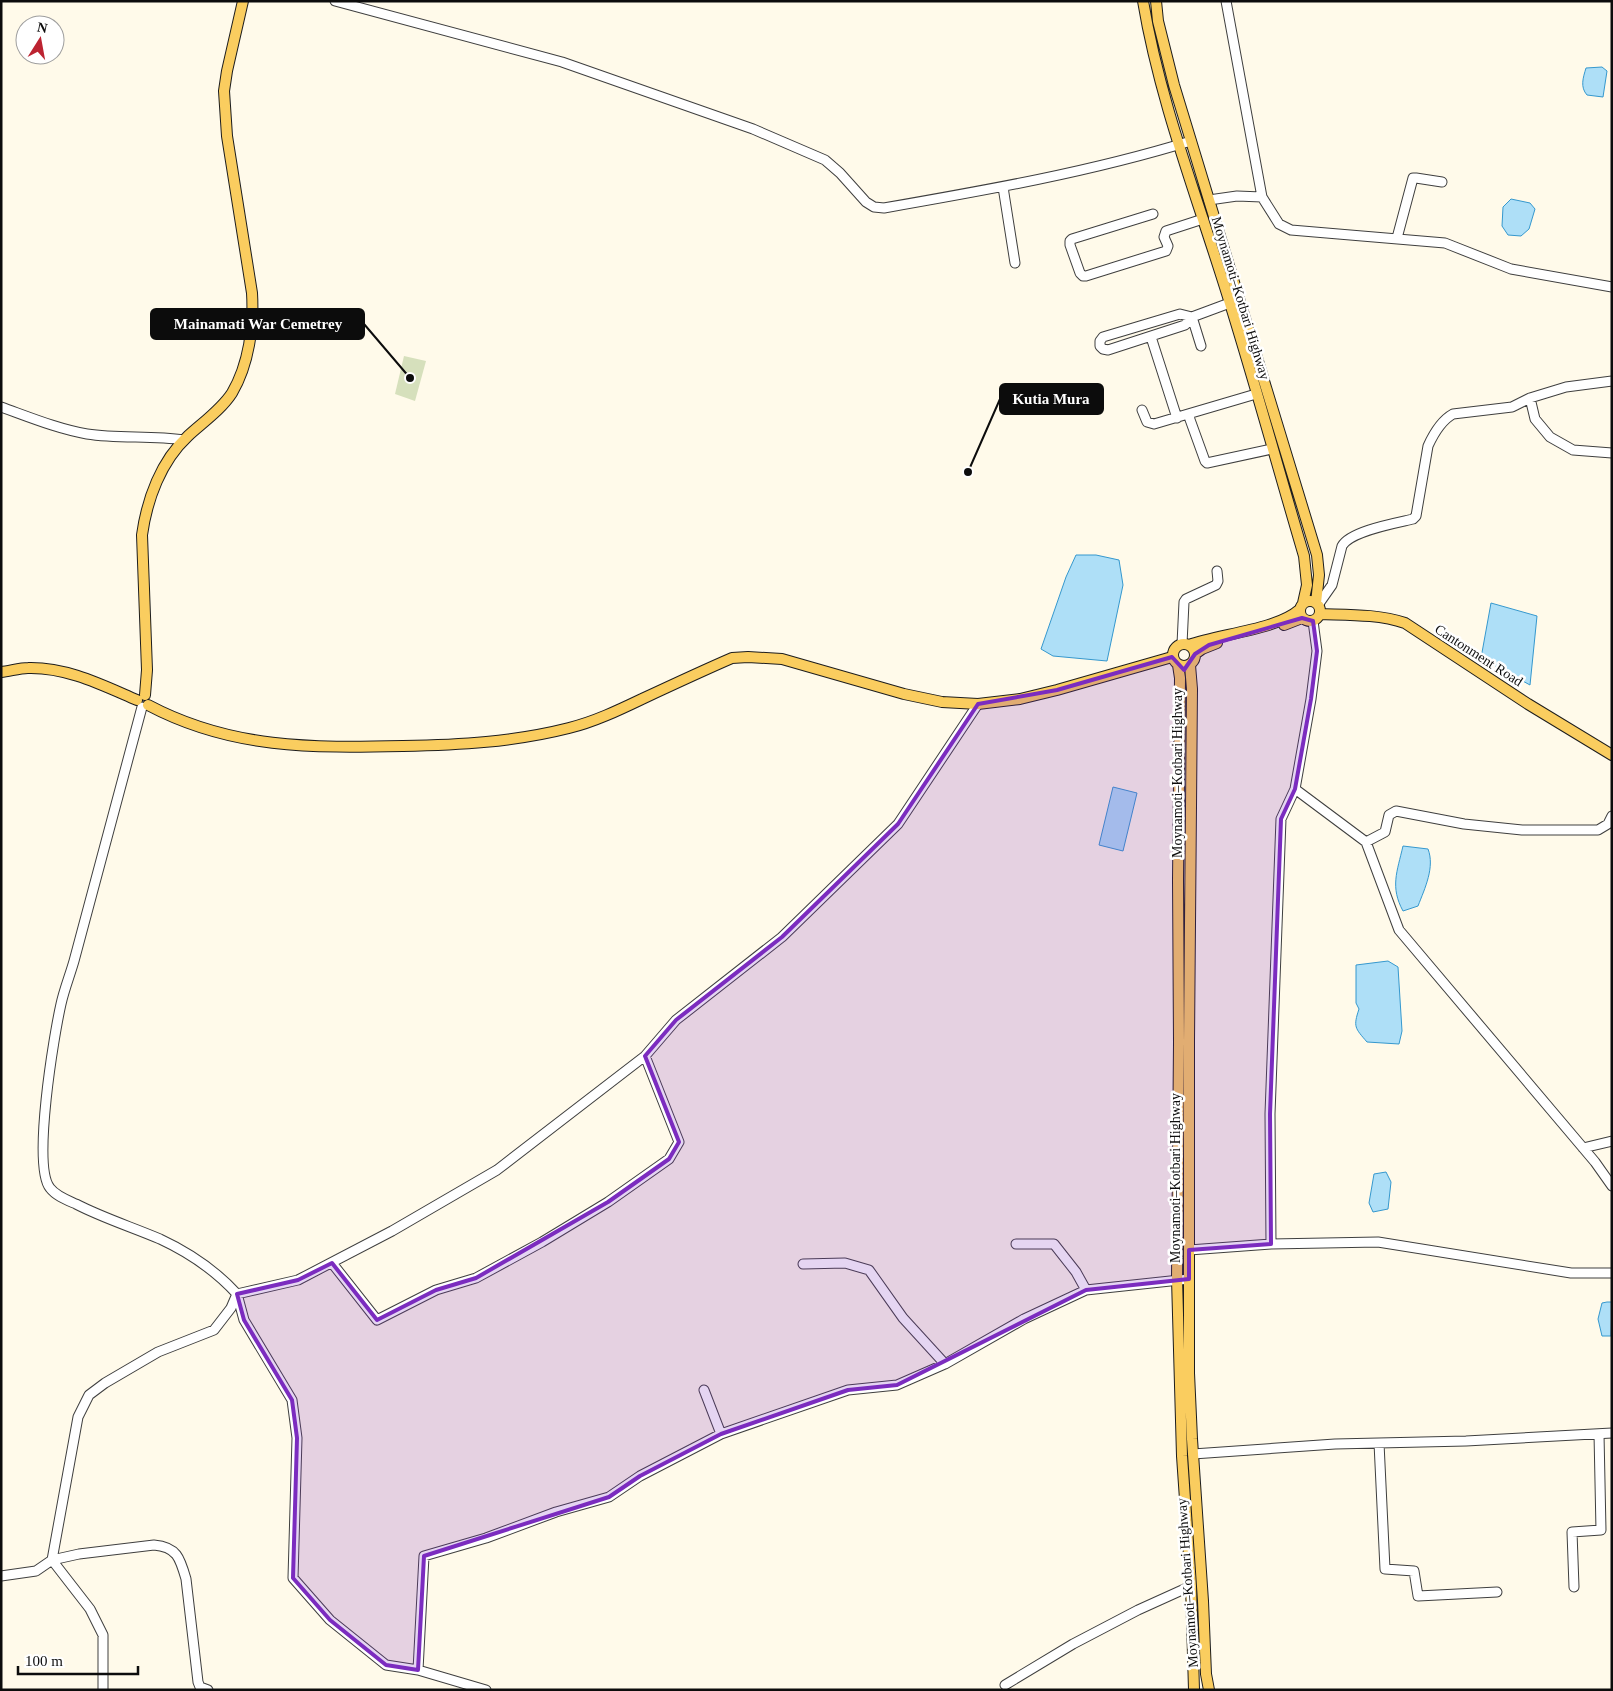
<svg xmlns="http://www.w3.org/2000/svg" width="1613" height="1691" font-family="Georgia,serif">
	<style>
		.cemetery { fill: #d6e0bc }
		.water { fill: #aedff7; stroke: #3598ce }
		.lines { fill: none; stroke-linecap: round; stroke-linejoin: round }
		.minor-casing { stroke: #3f3f3f; stroke-width: 11 }
		.major-casing { stroke: #1d1d1d; stroke-width: 12 }
		.minor { stroke: #fff; stroke-width: 9 }
		.major { stroke: #facd5f; stroke-width: 10 }
		.marked { fill: #7b2cbf; fill-opacity: 0.2; stroke: #7b2cbf; stroke-width: 4; stroke-linejoin: round }
		.labels { text-anchor: middle; stroke-width: 5; stroke-linejoin: round; paint-order: stroke }
		.street-label { font-size: 14px; fill: #0c0c0c; stroke: #fff }
		.leader { fill: none; stroke: #0c0c0c; stroke-width: 2 }
		.callout-dot { fill: #0c0c0c; stroke: #fff; stroke-width: 2 }
		.callout { fill: #0c0c0c; stroke: #0c0c0c; stroke-width: 2 }
		.callout-label { font-size: 15px; text-anchor: middle; font-weight: bold; fill: #fff }
	</style>
	<rect width="100%" height="100%" fill="#fffaea"/>
	<!-- cemetery -->
	<path class="cemetery" d="M404,356L426,361L415,401L395,394Z"/>
	<!-- water -->
	<path class="water" d="M1602,67L1607,71L1603,97L1587,95C1580,87 1583,78 1586,68Z
		M1511,199L1530,203L1535,209L1529,229L1521,236L1508,235L1502,226L1503,207Z
		M1076,555H1096L1119,560L1123,585L1107,661L1053,656L1041,649L1066,577Z
		M1491,603L1537,616L1530,685L1481,658Z
		M1113,787L1137,793L1123,851L1099,845Z
		M1403,846L1428,849C1435,867 1425,888 1418,906L1403,911C1390,887 1397,872 1403,846Z
		M1388,961L1398,967L1402,1031L1399,1044L1367,1042C1355,1028 1353,1027 1359,1009L1356,1003V965Z
		M1386,1172L1391,1182L1388,1209L1373,1212L1369,1203L1374,1174Z
		M1607,1302H1612L1611,1336H1602L1598,1319L1602,1303Z"/>
	<g class="lines">
		<!-- minor casing -->
		<g class="minor-casing">
			<path id="minor" d="M335,1L562,62L753,129L825,160L840,173L866,202L874,207L884,208C987,190 1090,172 1191,141
				M1226,1L1262,197L1279,224L1291,230L1445,243L1511,269L1612,287
				M1003,187L1015,263
				M1209,200L1237,196L1262,197
				M1153,214L1072,239L1070,241V245L1080,273L1083,276H1086L1166,251L1168,246L1164,237L1166,231L1203,219
				M1397,238L1413,178H1416L1442,182
				M1192,317L1185,325L1108,350L1103,349L1100,346V341L1103,337L1180,314L1192,317L1235,301
				M1192,317L1201,346
				M1151,337L1177,418
				M1530,398L1535,419L1550,437L1573,450L1612,453
				M1,407C29,417 58,429 87,434C119,439 152,435 184,440
				M1142,410L1147,422L1154,424L1256,394
				M1188,414L1205,461L1207,463L1272,449
				M1318,605L1332,585L1342,546C1350,531 1396,523 1413,519L1416,516L1428,446C1433,435 1442,420 1453,414L1512,407L1530,398L1566,387L1612,381
				M1313,621L1317,651L1311,699L1295,789L1366,842L1399,930L1595,1162L1612,1186
				M1182,644L1184,602L1186,599L1216,585L1218,581L1217,571
				M1366,842L1385,832L1389,815L1396,811L1464,824L1522,830H1598L1608,824L1612,816
				M1583,1148L1612,1141
				M1016,1244H1054L1076,1272L1086,1290
				M1271,1244L1378,1242L1571,1273H1612
				M1189,1250L1271,1244L1270,1114L1281,819L1295,789
				M332,1263L377,1320L436,1290L476,1278L542,1242L608,1202L669,1159L679,1142L645,1056
				M803,1264L845,1263L869,1270L903,1318L945,1364
				M704,1390L721,1434
				M1379,1443L1385,1569L1414,1571L1418,1596L1497,1592
				M1193,1454L1335,1444L1466,1441L1612,1433
				M1,1576L36,1571L52,1560L79,1554L154,1545C177,1547 180,1558 186,1579L198,1682L200,1687L208,1690
				M1574,1587L1572,1532L1601,1530L1599,1434
				M418,1670L424,1556L486,1538L556,1512L609,1497L640,1476L721,1434L848,1390L897,1385L945,1364L1024,1319L1086,1290L1189,1279
				M1005,1685L1073,1644L1138,1610L1191,1586
				M103,1690V1635L90,1609L52,1560L78,1417L89,1395L105,1383L158,1352L214,1330L231,1308L237,1294C216,1271 188,1252 160,1239C132,1227 103,1218 76,1204C67,1200 56,1196 50,1188C32,1166 54,1035 61,1004C64,990 70,975 74,961L142,707
				M486,1690L418,1670L386,1665L330,1620L293,1578L297,1438L292,1400L244,1320L237,1294L298,1280L392,1231L497,1170L645,1056L676,1020L782,937L898,824L978,704"/>
		</g>
		<!-- major casing -->
		<g class="major-casing">
			<path id="major" d="M1143,1C1159,97 1194,189 1223,281C1252,372 1277,465 1304,556L1307,585L1303,603
				M1156,1L1158,21L1174,85L1317,555L1319,575L1316,603
				M1300 611a10 10 0 1 1 20 0a10 10 0 1 1-20 0Z
				M1320,614C1348,615 1378,614 1405,623L1528,704L1612,755
				M1284,625L1302,618
				M1173 655a11 11 0 1 1 22 0a11 11 0 1 1-22 0Z
				M1189,645C1219,634 1276,630 1299,610
				M1195,654L1202,649L1217,643
				M1178,665L1180,678L1178,880L1179,1042L1177,1279L1182,1456L1191,1586L1194,1690
				M1190,665L1192,689L1189,1041V1373L1192,1439L1203,1601L1206,1674L1209,1690
				M1,672C10,671 20,668 28,668C67,667 102,685 137,700
				M145,695L147,670L142,535C147,499 161,461 188,436C202,423 221,410 232,393C249,364 254,326 252,293L227,136L224,91L227,71L243,1
				M148,705C231,749 312,748 403,746C459,745 514,742 569,728C594,722 619,710 642,699C672,685 702,671 732,658L748,657L782,659L904,694L942,702L978,704L1020,699L1057,690L1172,657"/>
		</g>
		<!-- minor -->
		<use href="#minor" class="minor"/>
		<!-- major -->
		<use href="#major" class="major"/>
	</g>
	<!-- marked area -->
	<path class="marked" d="M1302,618L1313,621L1317,651L1311,699L1295,789L1281,819L1270,1114L1271,1244L1189,1250V1279L1086,1290L897,1385L848,1390L721,1434L640,1476L609,1497L424,1556L418,1670L386,1665L330,1620L293,1578L297,1438L292,1400L244,1320L237,1294L298,1280L332,1263L377,1320L436,1290L476,1278L608,1202L669,1159L679,1142L645,1056L676,1020L782,937L898,824L978,704L1057,690L1172,657L1184,670L1195,654L1209,645Z"/>
	<g class="labels">
		<!-- street labels -->
		<g class="street-label">
			<text transform="translate(1241 298) rotate(73)" y="5">Moynamoti–Kotbari Highway</text>
			<text transform="translate(1479 655) rotate(33)" y="5">Cantonment Road</text>
			<text transform="translate(1177 773) rotate(-90)" y="5">Moynamoti–Kotbari Highway</text>
			<text transform="translate(1175 1178) rotate(-90)" y="5">Moynamoti–Kotbari Highway</text>
			<text transform="translate(1187 1583) rotate(-94)" y="5">Moynamoti–Kotbari Highway</text>
		</g>
	</g>
	<!-- callouts -->
	<path class="leader" d="M410 378L364 324M968 472L1000 399"/>
	<g class="callout-dot">
		<circle cx="410" cy="378" r="5"/>
		<circle cx="968" cy="472" r="5"/>
	</g>
	<g class="callout">
		<rect x="151" y="309" width="213" height="30" rx="5"/>
		<rect x="1000" y="384" width="103" height="30" rx="5"/>
	</g>
	<g class="callout-label">
		<text x="258" y="329">Mainamati War Cemetrey</text>
		<text x="1051" y="404">Kutia Mura</text>
	</g>
	<!-- border -->
	<rect width="1613" height="1691" fill="none" stroke="#0c0c0c" stroke-width="5"/>
	<!-- north arrow -->
	<g transform="translate(40 40) rotate(11)"><circle r="24" fill="#ffffff" stroke="#9e9e9e"/>
	<path d="M0-4L9 19L0 12L-9 19Z" fill="#bc2331"/>
	<text y="-8" font-size="14" font-weight="bold" text-anchor="middle" fill="#0c0c0c">N</text>
	</g>
	<!-- scale -->
	<path d="M18 1666v8h120v-8" fill="none" stroke="#0c0c0c" stroke-width="2.5"/>
	<text x="25" y="1666" font-size="15" fill="#0c0c0c" stroke="#ffffff" stroke-width="4" paint-order="stroke">100 m</text>
</svg>
